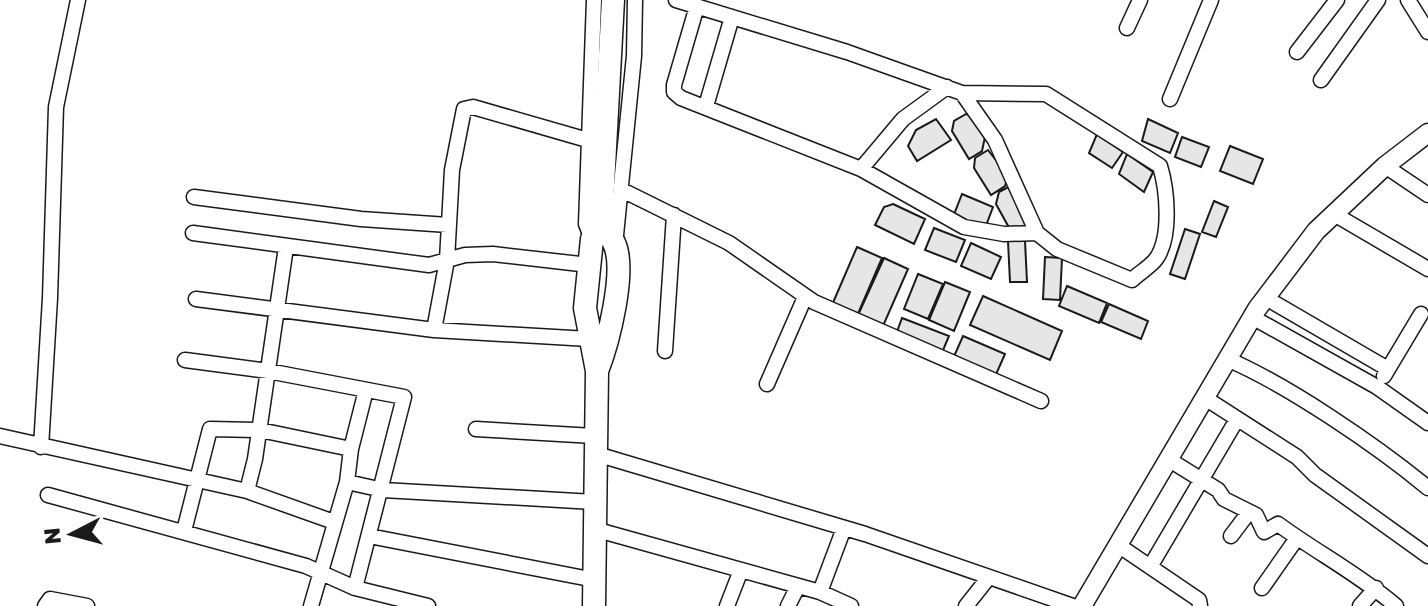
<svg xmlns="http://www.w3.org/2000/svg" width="1428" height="606" font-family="'Golos Text',sans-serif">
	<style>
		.building { fill: #e6e6e6; stroke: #1a1a1a; stroke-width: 2 }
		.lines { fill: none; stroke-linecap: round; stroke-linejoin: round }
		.minor-casing { stroke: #1a1a1a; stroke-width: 17 }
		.major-casing { stroke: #1a1a1a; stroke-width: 21 }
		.highway-casing { stroke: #1a1a1a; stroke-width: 25 }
		.minor { stroke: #fff; stroke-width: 14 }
		.major { stroke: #fff; stroke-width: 18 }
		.highway { stroke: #fff; stroke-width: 22 }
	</style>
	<rect width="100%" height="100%" fill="#fff"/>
	<!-- building -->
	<path class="building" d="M966,114L972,116L985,137L982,151L969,159L952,131L954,121Z
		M936,119L951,140L917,161L908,146L916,130Z
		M1148,119L1178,133L1170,153L1142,141Z
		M1097,134L1123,152L1112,168L1089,153Z
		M1182,137L1209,147L1201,167L1175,157Z
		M1230,146L1263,159L1253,184L1220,171Z
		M988,150L1008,176L1005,186L991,195L974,168L975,158Z
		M1127,154L1153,172L1144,192L1119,174Z
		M1012,185L1032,221L1012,233L996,204L999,192Z
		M962,194L993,207L984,231L953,217Z
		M1214,201L1228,207L1216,237L1202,232Z
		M893,204L925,219L914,244L875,225L884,207Z
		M934,228L965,240L956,262L925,250Z
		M1185,229L1200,234L1185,279L1170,274Z
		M1008,241H1025L1027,282H1010Z
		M971,243L1001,257L991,279L961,266Z
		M857,247L882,258L857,316L832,305Z
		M1045,257L1062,258L1060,300L1043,299Z
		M884,258L908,269L883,326L858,315Z
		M918,274L943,284L928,319L904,309Z
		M945,282L970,292L954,331L929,320Z
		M1067,286L1107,303L1099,323L1059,306Z
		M983,296L1062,331L1050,360L970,325Z
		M1109,304L1148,321L1141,339L1101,322Z
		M902,318L949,336L941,355L895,337Z
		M963,336L1005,354L994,379L952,361Z"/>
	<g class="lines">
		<!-- minor casing -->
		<g class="minor-casing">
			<path id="minor" d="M676,0L847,52L962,93L1046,94L1160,166C1167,189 1172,237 1156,259C1150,267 1139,273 1132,280L1057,249L1037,233L1004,234L964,227L861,169L681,98L674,92V85L697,6
				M1408,0L1428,32
				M1127,28L1140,0
				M1297,52L1337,0
				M1321,80L1378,0
				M962,93L995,140L1037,233
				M1170,99L1211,0
				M706,106L732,17
				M1385,166L1428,195
				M861,169L903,119L947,87
				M622,190L729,243L814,302L1041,401
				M194,197L361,219L448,225
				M1334,214L1428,269
				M193,233L429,265L465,255L493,254L589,265
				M592,239L586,224L594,0
				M615,245L634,56L635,0
				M1266,298L1388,369
				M196,299L434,330L589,339
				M1252,317L1377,387L1428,423
				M434,330L447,260L452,170L464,109L473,107L591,141
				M665,351L674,215
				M1227,359C1288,385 1377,446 1428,488
				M185,360L268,371L404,397L355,588
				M1384,376L1421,314
				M767,384L805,297
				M1205,398L1297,457L1315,475L1428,556
				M476,429L594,436
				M0,436L247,491L334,522
				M41,447L50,298L56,107L78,0
				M593,453L865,534L1073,606
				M1168,459L1218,490L1224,499L1256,515L1264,532L1278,524C1316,552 1360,575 1396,606
				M347,482L383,490L594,502
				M247,491L255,459L286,247
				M48,495L306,566L355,588L428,606
				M594,529L820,592L851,606
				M184,531L210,429L260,430L351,449
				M369,536L595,580
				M1231,536L1249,512
				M1118,545L1199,600L1200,606
				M1150,567L1236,421
				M1262,588L1297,538
				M820,592L844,528
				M45,606L50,599L87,606
				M311,606L347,482L351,449L366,390
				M727,606L741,570
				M788,606L798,586
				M966,606L989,577
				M1360,606L1376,588"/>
		</g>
		<!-- major casing -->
		<g class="major-casing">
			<path id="major" d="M1082,606L1257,309L1316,231L1385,166L1428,133"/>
		</g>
		<!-- highway casing -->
		<g class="highway-casing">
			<path id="highway" d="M597,371C608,343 627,270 614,243C611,236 605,229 601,222
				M594,606L597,371L585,308L592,239L601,222L613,0"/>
		</g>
		<!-- minor -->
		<use href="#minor" class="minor"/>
		<!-- major -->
		<use href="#major" class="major"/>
		<!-- highway -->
		<use href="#highway" class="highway"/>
	</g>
	<!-- north arrow -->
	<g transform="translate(72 534) rotate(264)" stroke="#ffffff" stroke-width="6" paint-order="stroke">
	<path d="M0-6L14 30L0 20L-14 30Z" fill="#1a1a1a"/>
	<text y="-12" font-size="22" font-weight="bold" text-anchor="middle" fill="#1a1a1a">N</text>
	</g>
</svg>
